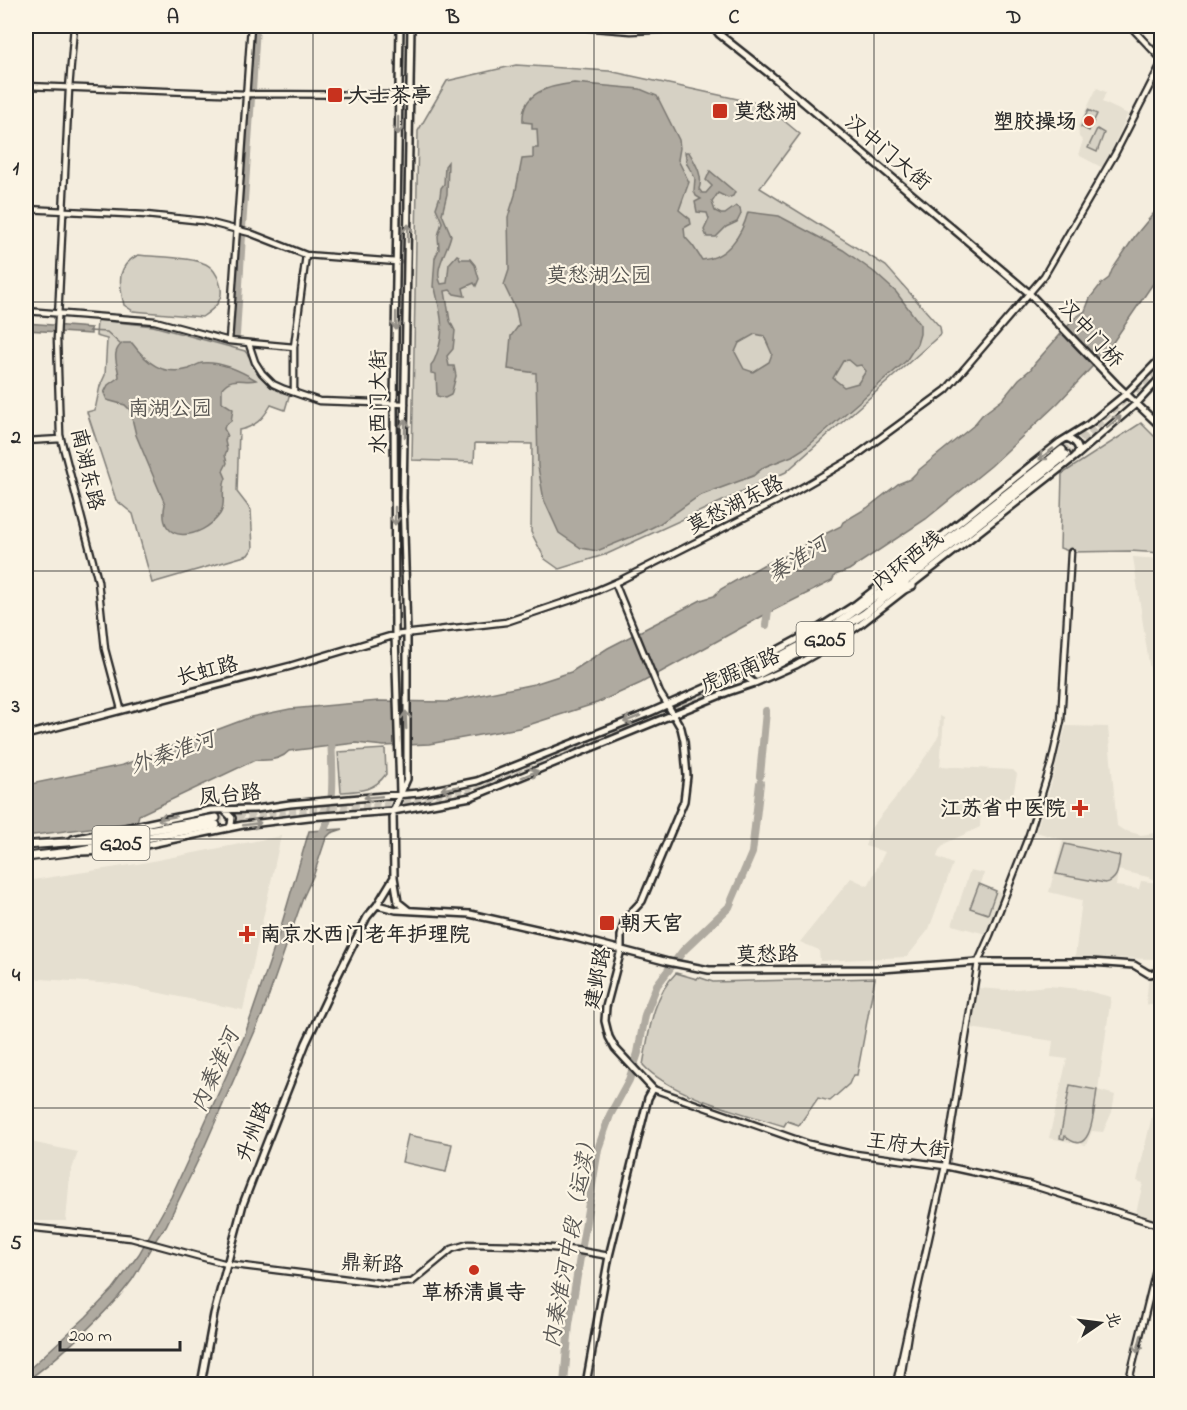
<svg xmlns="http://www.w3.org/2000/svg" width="1187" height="1410" font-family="'Indie Flower','LXGW WenKai TC',sans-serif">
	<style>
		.built { fill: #e5dfd0; fill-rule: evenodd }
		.green { fill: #d6d1c4; stroke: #807e78; stroke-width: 1.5 }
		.water { fill: #afaaa0; stroke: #7a7771; stroke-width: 1.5; fill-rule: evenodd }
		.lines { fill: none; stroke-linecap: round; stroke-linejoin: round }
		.stream { stroke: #7a7771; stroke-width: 1.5 }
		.river { stroke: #afaaa0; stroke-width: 8 }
		.highway-tunnel { stroke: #ccc6ba; stroke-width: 7; stroke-dasharray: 7 3.5; stroke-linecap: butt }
		.minor-casing { stroke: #2b2b2b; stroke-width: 9 }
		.major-casing { stroke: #2b2b2b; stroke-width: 10 }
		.highway-casing { stroke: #2b2b2b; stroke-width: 11 }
		.minor { stroke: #fcf5e5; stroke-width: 4.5 }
		.major { stroke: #fcf5e5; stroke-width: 5 }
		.highway { stroke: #fcf5e5; stroke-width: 7 }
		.oneway { stroke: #949088 }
		.grid { fill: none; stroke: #2b2b2b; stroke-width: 1.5; stroke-opacity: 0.55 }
		.poi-dot { fill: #c8321e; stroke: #fcf5e5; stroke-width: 2 }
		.labels { text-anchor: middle; stroke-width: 4.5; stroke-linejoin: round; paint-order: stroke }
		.shield { fill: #fcf5e5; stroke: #6a6863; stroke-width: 1.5 }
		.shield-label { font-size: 20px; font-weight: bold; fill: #2b2b2b }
		.poi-label { font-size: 21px; font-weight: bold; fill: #2b2b2b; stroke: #fcf5e5; text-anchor: start }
		.street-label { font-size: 21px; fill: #2b2b2b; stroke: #fcf5e5 }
		.park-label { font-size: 21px; fill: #565451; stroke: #fcf5e5 }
		.water-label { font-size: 22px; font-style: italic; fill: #595754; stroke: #fcf5e5 }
		.neatline { fill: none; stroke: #2b2b2b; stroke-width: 2 }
		.grid-label { font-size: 20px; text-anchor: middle; font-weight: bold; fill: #2b2b2b }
	</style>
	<rect width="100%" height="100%" fill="#f4edde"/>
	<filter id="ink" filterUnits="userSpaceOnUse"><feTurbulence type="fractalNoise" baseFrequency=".0167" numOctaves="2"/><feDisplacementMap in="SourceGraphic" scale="12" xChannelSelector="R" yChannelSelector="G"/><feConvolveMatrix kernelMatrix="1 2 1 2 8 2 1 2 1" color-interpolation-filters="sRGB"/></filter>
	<g filter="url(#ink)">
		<!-- built -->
		<path class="built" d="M1097,88L1106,92L1102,102L1128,114L1103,168L1080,156L1079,152L1083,141L1079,137L1078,126Z
			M1133,557L1161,559V740L1158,724Z
			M940,716L944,718L940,766L1013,770L1017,774L1013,796L981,804L980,827L946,843L939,850L937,857L953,864L929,929L907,957L820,961L819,950L800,942L851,878L868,886L885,852L865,846L871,828L896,797L928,753L939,735Z
			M1066,726L1108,727L1117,826L1123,830L1141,835L1161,832V1007L1146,1004L1149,974L1155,959L1075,957L1082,900L1049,892L1063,840L1036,832L1051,785ZM1118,870L1148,877L1160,883L1141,881L1139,889L1116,886Z
			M281,836L243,1010L116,984L26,978V881L137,864Z
			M970,870L984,873L981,884L1005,894L990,935L952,925Z
			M1049,986L1080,989L1111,997L1098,1090L1115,1095L1112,1112L1103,1132L1092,1131L1086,1145L1049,1138L1067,1059L1051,1057L1053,1041L971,1028L977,988L1005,990Z
			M1159,1085H1161V1226L1135,1217L1143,1183L1137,1181Z
			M26,1141L78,1152L70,1175L66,1221H26Z"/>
		<!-- green -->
		<path class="green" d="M516,65L609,71L765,105L800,134L760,188L886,266L940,327L941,334L786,472L607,554L559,569L545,559L531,532L532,444L475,443L474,462L412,460L418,131L447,81Z
			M1088,110L1097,114L1089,131L1081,127Z
			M1097,129L1104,133L1097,152L1088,148Z
			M138,255C154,257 191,257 203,263C212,266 218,275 220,284C225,300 214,309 202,317L133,311L124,305C119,284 116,266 138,255Z
			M97,320L153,326L245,351L270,384L290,393L285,410L271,405C263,419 255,427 239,430L237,492L251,510L253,548L248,555L152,583L133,514L116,500L87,412L95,410L100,386L105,375L107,339L96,336Z
			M1141,423L1161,443V553L1130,551L1071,552L1060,548L1062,474Z
			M385,749L386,774C374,791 360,791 341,792L338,752Z
			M1065,844L1120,856C1118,868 1119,880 1105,883L1056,874Z
			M979,884L996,891L988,914L970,908Z
			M676,973L697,979L698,977L713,982L875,978L857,1075H853L849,1084L830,1101L818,1098L799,1125L787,1121L784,1126C743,1113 671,1096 643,1065C649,1033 652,997 676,973Z
			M1070,1085L1097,1090C1094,1105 1093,1162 1065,1136L1064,1139L1060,1138Z
			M408,1135L452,1144L446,1172L402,1162Z"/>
		<!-- water -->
		<path class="water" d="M574,83L640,89L657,96L679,140L680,148L678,160L689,182L679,210L690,219L691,224L684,228L685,237L693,246L702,260C727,258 742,235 748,212L779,216L843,250L874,272L896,292L920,324V334L917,344L906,361L808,446L792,456L764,467L753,476L699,496L659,524L641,533L597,551L581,548L559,533L544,500L538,467L536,373L508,369L511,336L519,325L516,310L504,285L509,270L508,217L515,195L522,159L533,158V148H538L537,129H532V123L523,122C521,92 549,86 574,83ZM755,334L764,336L772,354L769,362L753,372L744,369L735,352L739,343ZM849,360L856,366L861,365L866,371L858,383L844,387L833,378L843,361Z
			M685,152H689C695,163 704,176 699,189L702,193H706L712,186L706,180L710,171L735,192L733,196L728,198L718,193L712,202L715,211L721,214H725L736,206L740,208L741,214L737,222L726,227L716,237H707L704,230L709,219L707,213L697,212L695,202L701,199L696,196L694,191L695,178L687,164Z
			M448,162L447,194L442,214L451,235C448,250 433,269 441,284L447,283L449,264L457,255L459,256L460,259H470L475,265L479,279L476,286L474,283L463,288L465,296L454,294L450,290L445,291L450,321L455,331L453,349L447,356L449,366H454L456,376L451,395L445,398L437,396L436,374L431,373V365C435,361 435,358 437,353C446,329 440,311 435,288L433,287L435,258L439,249L438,236L442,222L436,208L440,196L441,188L444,184L445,166Z
			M1161,197V272L1107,351L1058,403L991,466L926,519L849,570L835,575L832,581L768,613L641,683L597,703L519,728L429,744L384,746L356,743L289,751C281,760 267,761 255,760L139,815L137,822L26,836V785L123,765L251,717L290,709L379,701L446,702L534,684L571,672L608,648L701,600L714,596L721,589L763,565L797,551L807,543L841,526L843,522L867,508L898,484L910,479L920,469L973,426L982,415L1002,400L1019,379L1031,369L1035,363L1075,318L1085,311L1090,298L1101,284L1109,278L1112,270L1135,236L1154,213Z
			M26,323L91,328V334L26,330Z
			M123,343H132C147,363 162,376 189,369C193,367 197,364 202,363C221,361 241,371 256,380C244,383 232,375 222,388V402L233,409L231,421L225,425L224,429L227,434L225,441L227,450L225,455L227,463L223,471L226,478C220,489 227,504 220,514C202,540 156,546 165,504L136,435L130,410L125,405L107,400L104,393L108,385L119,377C118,364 110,352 123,343Z
			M343,829L331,833L326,838L314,874L303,898L262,1015L203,1150L166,1226C152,1242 144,1262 132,1280C109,1311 58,1359 26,1381V1372L86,1317L113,1289L139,1254L171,1197L244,1037L277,940L309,831Z"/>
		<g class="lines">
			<!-- stream -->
			<path class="stream" d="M89,331L107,332L120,344"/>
			<!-- river -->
			<path class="river" d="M252,91L256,26
				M242,228L251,98
				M236,335L242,235
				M766,625L769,603
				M760,776L766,711
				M319,839C337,813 332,766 331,736
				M564,1384L569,1324L598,1149L610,1115L629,1080L638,1053L645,1015L657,985L683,951L729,907L752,853L760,783"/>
			<!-- highway-tunnel -->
			<path class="highway-tunnel" d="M1062,450C1098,423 1131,397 1162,364
				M1066,455L1106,423
				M683,708L757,675
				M216,818L414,797L464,789L658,713L756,669
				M216,825L310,813L412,804L467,795L528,771"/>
			<!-- minor casing -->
			<g class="minor-casing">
				<path id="minor" d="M74,26L69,89L57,339L60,435L98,581L105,649L121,709
					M566,26L631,31L697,28L705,26
					M1130,26L1162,60
					M26,86L246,94L410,95
					M26,209L146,215L203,221L250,233L306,255
					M26,311L155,321L229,341L294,347
					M229,341L251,26
					M249,344L255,362L262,373L273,384L284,389L319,401L405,404
					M294,392V347L306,255L397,262
					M26,441L61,439
					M615,583L660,693L667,704
					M395,635L506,622L589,594L619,581L789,495L853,458L946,390L1044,276L1115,154L1162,62
					M653,1089L809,1144L848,1153L945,1166L1028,1184L1162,1226
					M26,1227L131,1238L227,1264L388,1284L412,1282L452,1249L468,1244L518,1245L575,1250L609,1256
					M896,1384L908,1329
					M900,1384L909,1327L945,1166L978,962L990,935L1029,835L1051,764L1061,721L1071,552
					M1128,1384L1162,1246"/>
			</g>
			<!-- major casing -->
			<g class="major-casing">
				<path id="major" d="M713,26L719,34L772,76L1029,293L1116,384L1162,428
					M1067,438C1074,441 1077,443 1079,450L1076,455
					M931,545L1060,442L1089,424L1126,394L1162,357
					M747,666L745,670V676L754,683
					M26,735L291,666L395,635
					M400,793L395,635L394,403L400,26
					M225,811L232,818L231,825L229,828
					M73,839L211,810L256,809L290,804L419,793L477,781L651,712L716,683L817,629L856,604L924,551
					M80,852L112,851L141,846L243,825L309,817L393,811L471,797L728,692L755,683L796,665L831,645L861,624L1076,456L1137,403L1162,376
					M394,877L398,902L408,910
					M377,905L396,910L470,914L576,938L668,962L709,970L882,969L978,962H1091L1134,965L1149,974L1162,972
					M201,1384L214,1314L243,1204L263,1152L306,1043L337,977L367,917L377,905L394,877L393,811L407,779V634L403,498L411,26
					M586,1384L609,1256L648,1098L653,1089L615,1048L609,1037L605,1021L606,1007L621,950V936L625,919L642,901L684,801L687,776L684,741L681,728L667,704"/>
			</g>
			<!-- highway casing -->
			<g class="highway-casing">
				<path id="highway" d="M921,554L936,545
					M895,578L905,567
					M899,591L912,586
					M756,669L821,635L884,590L1062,450
					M757,675L822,641L864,614L1066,455
					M26,845L93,840L216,818
					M26,857L70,852L216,825"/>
			</g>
			<!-- minor -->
			<use href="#minor" class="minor"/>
			<!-- major -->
			<use href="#major" class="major"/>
			<!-- highway -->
			<use href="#highway" class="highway"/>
		</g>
		<!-- one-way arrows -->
		<defs><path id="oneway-shaft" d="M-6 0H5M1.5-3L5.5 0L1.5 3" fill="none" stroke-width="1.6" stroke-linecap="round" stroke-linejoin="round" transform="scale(1.5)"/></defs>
		<g class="oneway">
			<use href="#oneway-shaft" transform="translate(398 126) rotate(91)"/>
			<use href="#oneway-shaft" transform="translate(408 233) rotate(-89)"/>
			<use href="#oneway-shaft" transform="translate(396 321) rotate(91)"/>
			<use href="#oneway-shaft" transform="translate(1114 422) rotate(-40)"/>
			<use href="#oneway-shaft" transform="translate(405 428) rotate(-89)"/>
			<use href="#oneway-shaft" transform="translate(1046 454) rotate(142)"/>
			<use href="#oneway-shaft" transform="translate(395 516) rotate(90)"/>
			<use href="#oneway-shaft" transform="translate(632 719) rotate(158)"/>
			<use href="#oneway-shaft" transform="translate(406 720) rotate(-92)"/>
			<use href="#oneway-shaft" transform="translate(530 774) rotate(-22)"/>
			<use href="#oneway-shaft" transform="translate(450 788) rotate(170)"/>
			<use href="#oneway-shaft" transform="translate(373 797) rotate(175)"/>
			<use href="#oneway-shaft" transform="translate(167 818) rotate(169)"/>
			<use href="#oneway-shaft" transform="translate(252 824) rotate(-8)"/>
			<use href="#oneway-shaft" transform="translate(1139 1344) rotate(104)"/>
		</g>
	</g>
	<!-- grid -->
	<path class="grid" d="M313,26V1384M594,26V1384M874,26V1384M26,302H1162M26,571H1162M26,839H1162M26,1108H1162"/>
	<!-- markers -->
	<g class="poi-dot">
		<rect x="327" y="87" width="16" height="16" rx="3"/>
		<rect x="712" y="103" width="16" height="16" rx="3"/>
		<circle cx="1089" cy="121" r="6"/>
		<path d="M1077 799h6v6h6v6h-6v6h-6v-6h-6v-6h6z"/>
		<rect x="599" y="915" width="16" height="16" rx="3"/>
		<path d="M244 925h6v6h6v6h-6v6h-6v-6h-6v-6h6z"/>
		<circle cx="474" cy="1270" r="6"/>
	</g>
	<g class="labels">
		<!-- shield labels -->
		<g class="shield">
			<rect x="796.5" y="622" width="57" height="34" rx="4.5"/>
			<rect x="92.5" y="826" width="57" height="34" rx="4.5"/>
		</g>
		<g class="shield-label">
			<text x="825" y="646">G205</text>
			<text x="121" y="850">G205</text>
		</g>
		<!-- poi labels -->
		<g class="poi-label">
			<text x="348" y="102">大士茶亭</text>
			<text x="734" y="118">莫愁湖</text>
			<text x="1077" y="128" text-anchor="end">塑胶操场</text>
			<text x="1066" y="815" text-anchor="end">江苏省中医院</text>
			<text x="620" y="930">朝天宫</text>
			<text x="260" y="941">南京水西门老年护理院</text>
			<text x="474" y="1299" text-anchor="middle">草桥清真寺</text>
		</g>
		<!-- street labels -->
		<g class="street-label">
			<text transform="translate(888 152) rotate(40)" y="7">汉中门大街</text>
			<text transform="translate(1091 333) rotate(47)" y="7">汉中门桥</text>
			<text transform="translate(378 402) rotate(-90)" y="7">水西门大街</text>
			<text transform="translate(88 469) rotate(77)" y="7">南湖东路</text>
			<text transform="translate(735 504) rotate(-27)" y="7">莫愁湖东路</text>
			<text transform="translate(907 560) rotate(-38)" y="7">内环西线</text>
			<text transform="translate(207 670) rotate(-14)" y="7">长虹路</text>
			<text transform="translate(740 670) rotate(-23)" y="7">虎踞南路</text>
			<text transform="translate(230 794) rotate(-5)" y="7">凤台路</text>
			<text transform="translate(767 954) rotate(-1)" y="7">莫愁路</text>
			<text transform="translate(597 978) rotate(-79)" y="7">建邺路</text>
			<text transform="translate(253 1131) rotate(-69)" y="7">升州路</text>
			<text transform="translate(908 1145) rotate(8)" y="7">王府大街</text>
			<text transform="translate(372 1263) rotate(3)" y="7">鼎新路</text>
		</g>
		<!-- park labels -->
		<g class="park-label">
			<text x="599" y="282">莫愁湖公园</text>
			<text x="170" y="415">南湖公园</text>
		</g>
		<!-- water labels -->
		<g class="water-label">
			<text transform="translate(797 558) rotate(-32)" y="8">秦淮河</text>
			<text transform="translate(172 751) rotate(-19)" y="8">外秦淮河</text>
			<text transform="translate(214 1070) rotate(-66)" y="8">内秦淮河</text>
			<text transform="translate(569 1239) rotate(-80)" y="8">内秦淮河中段（运渎）</text>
		</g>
	</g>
	<!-- margin -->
	<rect width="1187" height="1410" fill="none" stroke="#fcf5e5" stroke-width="66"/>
	<!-- north arrow -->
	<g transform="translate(1100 1323) rotate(76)" stroke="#fcf5e5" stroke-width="4.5" paint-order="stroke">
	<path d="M0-4.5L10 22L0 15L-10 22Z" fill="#2b2b2b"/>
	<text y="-9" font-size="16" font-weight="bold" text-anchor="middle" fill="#2b2b2b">北</text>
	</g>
	<!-- scale -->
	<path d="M60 1341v9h120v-9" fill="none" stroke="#2b2b2b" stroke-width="3"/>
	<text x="69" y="1341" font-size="18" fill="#2b2b2b" stroke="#fcf5e5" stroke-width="4.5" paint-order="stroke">200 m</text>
	<rect x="33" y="33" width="1121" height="1344" class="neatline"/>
	<g class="grid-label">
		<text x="173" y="23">A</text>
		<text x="453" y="23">B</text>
		<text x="734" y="23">C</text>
		<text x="1014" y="23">D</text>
		<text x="16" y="174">1</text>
		<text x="16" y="443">2</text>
		<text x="16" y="712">3</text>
		<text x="16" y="981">4</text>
		<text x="16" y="1249">5</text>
	</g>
</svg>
